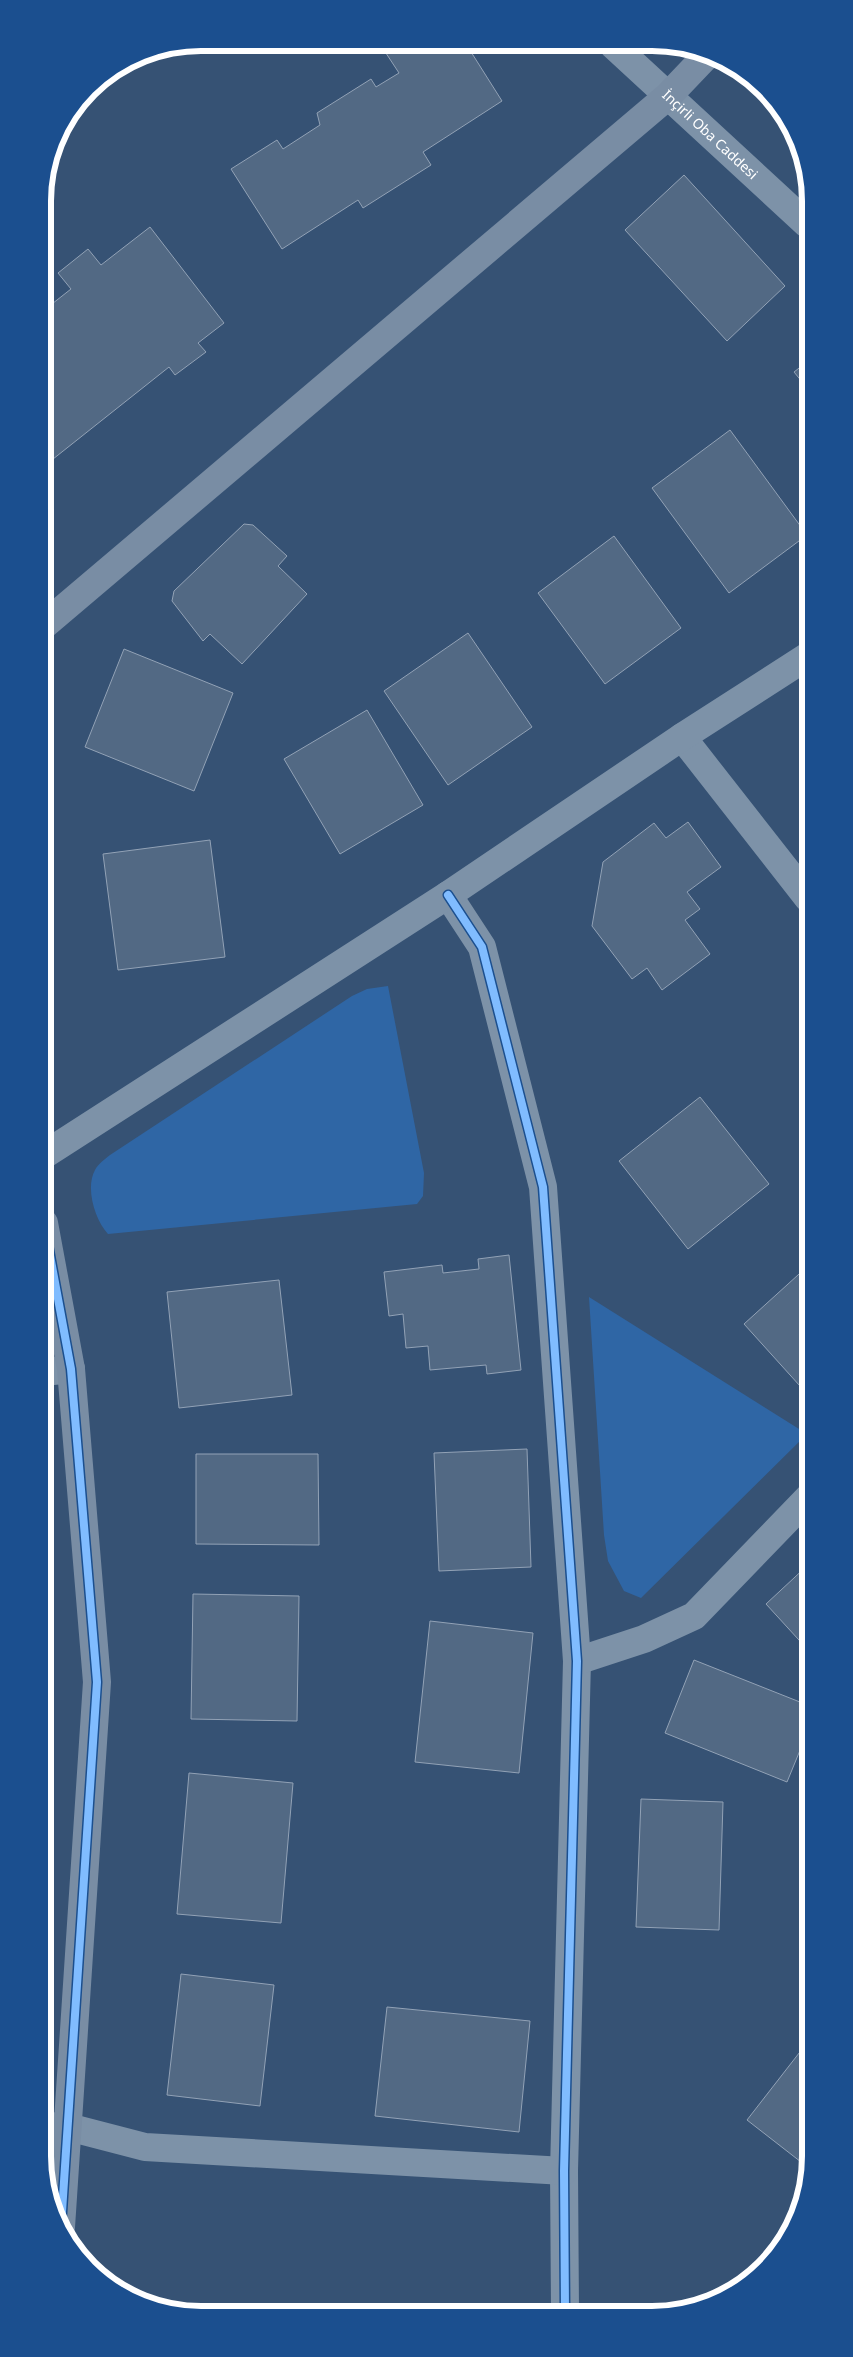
<svg xmlns="http://www.w3.org/2000/svg" width="853" height="2357" font-family="'Noto Sans',sans-serif">
	<style>
		.green { fill: #2f66a5 }
		.building { fill: #526984; stroke: #92a2b6 }
		.lines { fill: none; stroke-linecap: round; stroke-linejoin: round }
		.street { stroke: #7d92a8; stroke-width: 28 }
		.secondary { stroke: #798da4; stroke-width: 28 }
		.cycleway-casing { stroke: #1b4f8f; stroke-width: 11 }
		.cycleway { stroke: #80bcff; stroke-width: 8 }
		.labels { text-anchor: middle; stroke-width: 4; stroke-linejoin: round; paint-order: stroke }
		.street-label { font-size: 14px; fill: #fff; stroke: #1b4f8f }
		.rim { fill: none; stroke: #fff; stroke-width: 6 }
	</style>
	<rect width="100%" height="100%" fill="#365274"/>
	<!-- green -->
	<path class="green" d="M388,986L424,1173L423,1196L417,1204L108,1234C95,1220 85,1188 95,1170C98,1164 105,1159 110,1155L352,996L367,989Z
		M589,1297L807,1434L641,1598L624,1591L608,1561L604,1535Z"/>
	<!-- building -->
	<path class="building" d="M380,44H466L502,101L423,152L431,165L363,208L358,200L282,249L231,169L277,140L283,149L320,125L317,113L371,79L376,87L399,73Z
		M684,175L785,286L727,341L625,230Z
		M150,227L224,323L198,343L206,352L175,375L169,367L43,467V311L71,289L58,273L88,249L101,265Z
		M808,361V389L794,372Z
		M730,430L807,535L729,593L652,488Z
		M244,524L253,525L287,556L278,566L307,594L242,664L210,634L203,641L172,601L174,591Z
		M614,536L681,628L605,684L538,593Z
		M468,633L532,727L448,785L384,691Z
		M124,649L233,693L194,791L85,747Z
		M367,710L423,805L340,854L284,759Z
		M688,822L721,867L687,892L700,909L685,920L710,954L662,990L647,968L632,979L592,926L603,862L654,823L666,838Z
		M210,840L225,957L118,970L103,854Z
		M700,1097L769,1184L688,1249L619,1161Z
		M809,1119V1129L804,1123Z
		M509,1255L521,1370L487,1374L486,1365L430,1370L428,1346L406,1348L403,1314L389,1316L384,1272L442,1265L443,1273L479,1269L478,1259Z
		M809,1265V1396L744,1324Z
		M279,1280L292,1395L179,1408L167,1292Z
		M527,1449L531,1567L439,1571L434,1453Z
		M196,1454H318L319,1545L196,1544Z
		M809,1564V1651L766,1604Z
		M193,1594L299,1596L297,1721L191,1719Z
		M430,1621L533,1633L519,1773L415,1762Z
		M694,1660L810,1706V1726L787,1782L665,1733Z
		M189,1773L293,1783L281,1923L177,1914Z
		M641,1799L723,1802L719,1930L636,1927Z
		M181,1974L274,1985L260,2106L167,2095Z
		M387,2007L530,2021L519,2132L375,2116Z
		M810,2039V2150L801,2162L747,2120Z"/>
	<g class="lines">
		<!-- street -->
		<g class="street">
			<path id="s1" d="M613,45L807,224"/>
			<path d="M682,737L808,898"/>
			<path d="M448,895L482,947L543,1187L577,1661L564,2171L565,2311"/>
			<path d="M44,1155L448,895L682,737L808,656"/>
			<path d="M44,1372L71,1369"/>
			<path d="M577,1661L644,1639L694,1616L809,1497"/>
			<path d="M46,2126L68,2127L145,2147L564,2171"/>
		</g>
		<!-- secondary -->
		<path class="secondary" d="M43,626L668,96L708,54
			M44,1223L71,1369L97,1682L61,2227"/>
		<!-- cycleway casing -->
		<g class="cycleway-casing">
			<path id="cycleway" d="M448,895L482,947L543,1187L577,1661L564,2171L565,2311
				M44,1223L71,1369L97,1682L61,2227"/>
		</g>
		<!-- cycleway -->
		<use href="#cycleway" class="cycleway"/>
	</g>
	<g class="labels">
		<!-- street labels -->
		<g class="street-label">
			<text dy="5" stroke="none"><textPath href="#s1" startOffset="132">İnçirli Oba Caddesi</textPath></text>
		</g>
	</g>
	<!-- crop -->
	<path d="M0 0H853V2357H0ZM201 51H652A150 150 0 0 1 802 201V2156A150 150 0 0 1 652 2306H201A150 150 0 0 1 51 2156V201A150 150 0 0 1 201 51Z" fill="#1b4f8f" fill-rule="evenodd"/>
	<path class="rim" d="M201 51H652A150 150 0 0 1 802 201V2156A150 150 0 0 1 652 2306H201A150 150 0 0 1 51 2156V201A150 150 0 0 1 201 51Z"/>
</svg>
